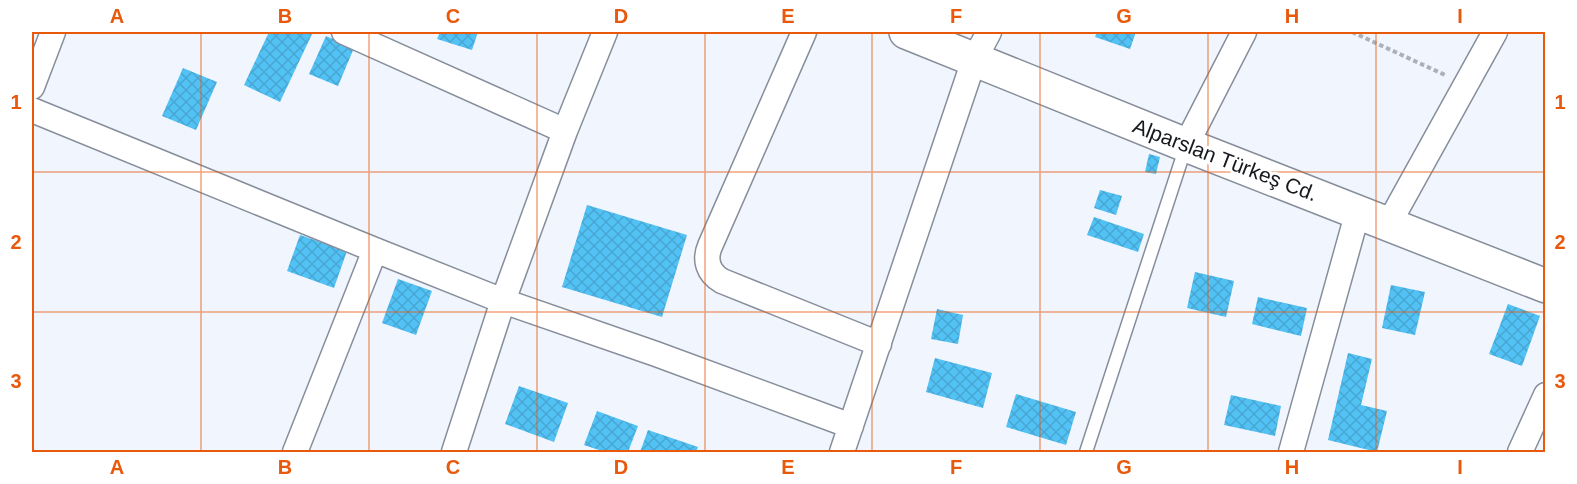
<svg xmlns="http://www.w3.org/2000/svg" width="1577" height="484" font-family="Arial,sans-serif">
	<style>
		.building { fill: url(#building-cross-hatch) }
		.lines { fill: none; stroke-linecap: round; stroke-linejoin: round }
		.lane-casing { stroke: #878e9b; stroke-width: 15 }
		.street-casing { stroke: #878e9b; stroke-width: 27 }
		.secondary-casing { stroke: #878e9b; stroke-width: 36 }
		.path { stroke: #acb1b9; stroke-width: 4; stroke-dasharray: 4.5 3; stroke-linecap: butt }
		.lane { stroke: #fff; stroke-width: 12 }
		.street { stroke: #fff; stroke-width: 24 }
		.secondary { stroke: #fff; stroke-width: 33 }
		.grid { fill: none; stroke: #e8590c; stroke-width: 1.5; stroke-opacity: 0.55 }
		.labels { text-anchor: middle; stroke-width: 6; stroke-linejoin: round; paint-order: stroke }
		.street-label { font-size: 21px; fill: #16191e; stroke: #fff }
		.neatline { fill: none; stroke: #e8590c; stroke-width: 2 }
		.grid-label { font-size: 20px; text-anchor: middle; font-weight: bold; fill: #e8590c }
	</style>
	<defs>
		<pattern id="building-cross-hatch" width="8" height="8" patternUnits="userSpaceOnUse" patternTransform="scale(1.5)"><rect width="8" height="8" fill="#52c2f5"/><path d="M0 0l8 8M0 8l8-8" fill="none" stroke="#47a6d2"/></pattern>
	</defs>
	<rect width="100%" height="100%" fill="#f0f5fe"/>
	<!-- building -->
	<path class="building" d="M269,32H313L280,102L244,85Z
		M440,32H478L472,50L437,39Z
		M1097,32H1136L1130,49L1095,37Z
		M326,36L354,48L338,86L309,74Z
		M183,68L217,82L196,130L162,116Z
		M1149,154L1160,157L1156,174L1145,172Z
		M1100,190L1122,196L1116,215L1094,208Z
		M587,205L687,235L662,317L562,287Z
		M1094,217L1144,234L1138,252L1087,235Z
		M300,235L347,251L334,288L287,271Z
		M1195,272L1234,281L1226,317L1187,308Z
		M398,279L432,291L416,335L382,323Z
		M1391,285L1425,292L1415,335L1382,328Z
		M1258,297L1307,308L1301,336L1252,324Z
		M1508,304L1540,316L1522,366L1489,354Z
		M937,309L963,315L958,344L931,339Z
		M1348,353L1372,359L1361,405L1387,411L1377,452L1328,440Z
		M935,358L992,373L983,408L926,392Z
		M519,386L568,403L554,442L505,424Z
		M1016,394L1076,412L1066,445L1006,427Z
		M1231,395L1281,406L1275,436L1224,425Z
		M597,411L638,426L628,452H605L584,445Z
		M648,430L698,447L696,452H640Z"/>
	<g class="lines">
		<!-- lane casing -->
		<g class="lane-casing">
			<path id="lane" d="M1086,452L1186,146"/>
		</g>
		<!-- street casing -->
		<g class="street-casing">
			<path id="street" d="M344,32L565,131
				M804,32L710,246C704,260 708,273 722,281L879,344
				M32,87L53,32
				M32,110L375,250L503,301L656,354L851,426
				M1186,145L1244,32
				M1388,225L1495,32
				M295,452L375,250
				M454,452L503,301L565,131L605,32
				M842,452L974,60L989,32
				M1291,452L1358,211
				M1520,452L1546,395"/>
		</g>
		<!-- secondary casing -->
		<g class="secondary-casing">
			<path id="secondary" d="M906,32L1186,145L1546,286"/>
		</g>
		<!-- path -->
		<path class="path" d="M1352,32L1445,75"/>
		<!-- lane -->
		<use href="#lane" class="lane"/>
		<!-- street -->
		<use href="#street" class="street"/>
		<!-- secondary -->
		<use href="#secondary" class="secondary"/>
	</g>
	<!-- grid -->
	<path class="grid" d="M201,32V452M369,32V452M537,32V452M705,32V452M872,32V452M1040,32V452M1208,32V452M1376,32V452M32,172H1546M32,312H1546"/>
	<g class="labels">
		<!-- street labels -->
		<g class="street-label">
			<text transform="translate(1225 160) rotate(21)" y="7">Alparslan Türkeş Cd.</text>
		</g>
	</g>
	<!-- border -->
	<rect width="1577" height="484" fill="none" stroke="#ffffff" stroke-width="66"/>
	<rect x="33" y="33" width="1511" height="418" class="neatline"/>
	<g class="grid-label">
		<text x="117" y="23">A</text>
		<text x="285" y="23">B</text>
		<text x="453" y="23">C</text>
		<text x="621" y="23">D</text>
		<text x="788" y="23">E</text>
		<text x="956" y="23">F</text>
		<text x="1124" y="23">G</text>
		<text x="1292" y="23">H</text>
		<text x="1460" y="23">I</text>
		<text x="16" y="109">1</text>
		<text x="1560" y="109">1</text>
		<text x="16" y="249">2</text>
		<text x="1560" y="249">2</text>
		<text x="16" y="388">3</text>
		<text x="1560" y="388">3</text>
		<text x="117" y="474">A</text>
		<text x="285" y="474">B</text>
		<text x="453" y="474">C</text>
		<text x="621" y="474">D</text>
		<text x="788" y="474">E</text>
		<text x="956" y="474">F</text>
		<text x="1124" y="474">G</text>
		<text x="1292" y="474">H</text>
		<text x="1460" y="474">I</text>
	</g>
</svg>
